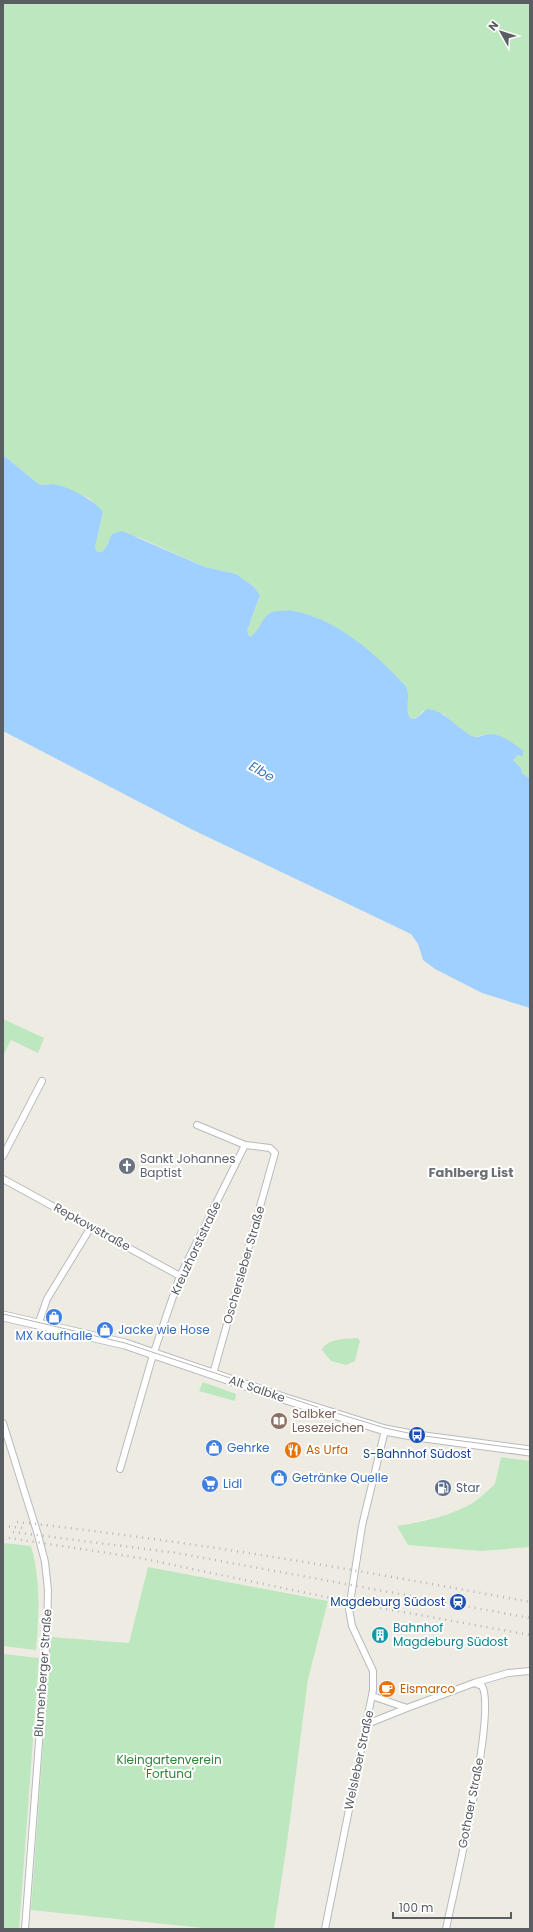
<svg xmlns="http://www.w3.org/2000/svg" width="533" height="1932" font-family="Poppins,sans-serif">
	<style>
		.green { fill: #bde7bf }
		.water { fill: #a0d0ff }
		.lines { fill: none; stroke-linecap: round; stroke-linejoin: round }
		.street-casing { stroke: #b7babf; stroke-width: 8 }
		.secondary-casing { stroke: #b7bbc1; stroke-width: 11 }
		.street { stroke: #fff; stroke-width: 6 }
		.secondary { stroke: #fff; stroke-width: 9 }
		.tram { stroke: #b5b6b6; stroke-width: 1 }
		.rail { stroke: #b5b6b6; stroke-width: 2.5; stroke-dasharray: 1 5; stroke-linecap: butt }
		.labels { text-anchor: middle; stroke-width: 4; stroke-linejoin: round; paint-order: stroke }
		.worship-label { font-size: 12px; fill: #5b616d; stroke: #fff; text-anchor: start }
		.street-label { font-size: 12px; fill: #5a5e63; stroke: #fff }
		.shop-label { font-size: 12px; fill: #366cbe; stroke: #fff; text-anchor: start }
		.education-label { font-size: 12px; fill: #785e54; stroke: #fff; text-anchor: start }
		.food-label { font-size: 12px; fill: #c56008; stroke: #fff; text-anchor: start }
		.transit-label { font-size: 12px; fill: #164399; stroke: #fff }
		.service-label { font-size: 12px; fill: #4e5e75; stroke: #fff; text-anchor: start }
		.culture-label { font-size: 12px; fill: #0d838f; stroke: #fff; text-anchor: start }
		.park-label { font-size: 12px; fill: #30843a; stroke: #fff }
		.water-label { font-size: 13px; font-style: italic; fill: #3c73be; stroke: #fff }
		.neighbourhood-label { font-size: 13px; font-weight: bold; fill: #6b7075; stroke: #fff }
	</style>
	<rect width="100%" height="100%" fill="#eeece2"/>
	<!-- green -->
	<path class="green" d="M3,3H530V779L522,773L521,768L513,760L518,755L490,734L474,737L461,731L444,714L423,711L415,719L410,718C404,707 412,696 405,685C375,655 351,635 312,616L257,632L251,636H249L247,631L260,595L253,586L236,574L205,567L145,540L138,537L108,541L106,547L102,552H97L95,547L103,512L89,498L53,484L40,485L3,455Z
		M3,1019L44,1038L38,1053L11,1040L3,1056Z
		M358,1338L360,1341L355,1361L346,1365L331,1361L322,1350C326,1338 348,1339 358,1338Z
		M203,1382L236,1394L235,1401L199,1391Z
		M501,1457L530,1461V1547L481,1551L408,1545L397,1526C422,1522 452,1516 474,1502C481,1497 488,1490 495,1484Z
		M3,1543L31,1546C41,1581 39,1614 36,1650L3,1646Z
		M148,1567L328,1601L308,1679L287,1843L274,1929H212L31,1910L51,1637L129,1643Z
		M3,1654L39,1658L19,1929H3Z"/>
	<!-- water -->
	<path class="water" d="M3,455L40,485C44,485 49,484 53,484C67,486 95,500 103,512L95,547L97,552H102L106,547L112,534L122,531L205,567L236,574L253,586L260,595L247,631L249,636H251C261,630 261,617 272,612C279,611 286,610 293,611C338,619 375,654 405,685C412,695 404,707 410,718L415,719L427,709C445,710 456,728 472,736C478,739 484,734 490,734C501,734 515,744 523,751V756L518,755L513,760L521,768L522,773L530,779V1008L482,993L435,969L423,960L418,944L411,934L193,830L3,731Z"/>
	<g class="lines">
		<!-- street casing -->
		<g class="street-casing">
			<path id="street" d="M197,1125L245,1145L270,1148L275,1153L213,1374
				M3,1156L42,1081
				M3,1179L180,1276
				M38,1325L47,1299L91,1227
				M3,1423L38,1535L45,1562L48,1590L47,1635L25,1929
				M120,1469L153,1355L180,1276L245,1145
				M372,1696L407,1708L474,1683L508,1673L530,1671
				M367,1724L407,1708
				M325,1929L373,1690V1671L352,1626L349,1609L362,1526L385,1430
				M446,1929C454,1890 497,1712 482,1686L474,1683"/>
		</g>
		<!-- secondary casing -->
		<g class="secondary-casing">
			<path id="secondary" d="M3,1316L125,1344L286,1399L385,1430L417,1436L530,1451"/>
		</g>
		<!-- street -->
		<use href="#street" class="street"/>
		<!-- secondary -->
		<use href="#secondary" class="secondary"/>
		<!-- tram -->
		<path class="tram" d="M3,1314L125,1343L326,1410L385,1428L417,1435L530,1450"/>
		<!-- rail -->
		<path class="rail" d="M17,1522C191,1541 358,1570 530,1602
			M3,1526L23,1528
			M13,1532L177,1553L530,1618
			M3,1537L140,1558L359,1604L530,1635"/>
	</g>
	<!-- icons -->
	<defs>
		<g id="church-disc" transform="scale(0.9)"><circle r="9.5" fill="#6b7280" stroke="#fff"/><path d="M-1.2-6h2.4v3.5h3.3v2.4h-3.3V6h-2.4V-.1h-3.3v-2.4h3.3Z" fill="#fff"/></g>
		<g id="shop-disc" transform="scale(0.9)"><circle r="9.5" fill="#3f7fe0" stroke="#fff"/><path d="M-5-2.5h2.3a2.7 3.5 0 0 1 5.4 0H5L5.5 6h-11ZM-1.5-2.5h3a1.5 2.3 0 0 0-3 0Z" fill="#fff"/></g>
		<g id="library-disc" transform="scale(0.9)"><circle r="9.5" fill="#8d6e63" stroke="#fff"/><path d="M-6-4Q-3-5.5-.7-3.5V5Q-3 3-6 4ZM6-4Q3-5.5 .7-3.5V5Q3 3 6 4Z" fill="#fff"/></g>
		<g id="bus-disc" transform="scale(0.9)"><circle r="9.5" fill="#1a4fb4" stroke="#fff"/><path d="M-5-6H5V4H4V6H2V4H-2V6H-4V4H-5ZM-3.5-4V0h7V-4ZM-3.5 1.2v1.5H-2V1.2ZM2 1.2v1.5H3.5V1.2Z" fill="#fff"/></g>
		<g id="restaurant-disc" transform="scale(0.9)"><circle r="9.5" fill="#e8710a" stroke="#fff"/><path d="M-5-6h1v4h1v-4h1v4h1v-4h1v5L-1.5 .5V6h-2V.5L-5-1ZM5-6V6H3V1.5H1.5Q1.5-4 5-6Z" fill="#fff"/></g>
		<g id="supermarket-disc" transform="scale(0.9)"><circle r="9.5" fill="#3f7fe0" stroke="#fff"/><path d="M-6-5.5h2.5l.6 2H6L4.5 2H-2.5L-4.4-4H-6ZM-1.5 3.2a1.3 1.3 0 1 0 .1 0ZM3 3.2a1.3 1.3 0 1 0 .1 0Z" fill="#fff"/></g>
		<g id="fuel-disc" transform="scale(0.9)"><circle r="9.5" fill="#5c6f8a" stroke="#fff"/><path d="M-5.5-6h7V0h2V4h1.3V-2.5L3-4.5l.8-.8L6-3V5H2.5V1h-1V6h-7ZM-4.2-4.7v3.2H.2V-4.7Z" fill="#fff"/></g>
		<g id="station-disc" transform="scale(0.9)"><circle r="9.5" fill="#1a4fb4" stroke="#fff"/><path d="M-3-6H3Q5-6 5-4V2Q5 4 3 4L4.5 6H3L1.5 4h-3L-3 6H-4.5L-3 4Q-5 4-5 2V-4Q-5-6-3-6ZM-3.5-4v3h7v-3ZM-3.5 1v1.5H-2V1ZM2 1v1.5H3.5V1Z" fill="#fff"/></g>
		<g id="building-disc" transform="scale(0.9)"><circle r="9.5" fill="#0f9aa8" stroke="#fff"/><path d="M-4-6H4V6H1V3H-1V6H-4ZM-2.5-4.3h1.7v1.8h-1.7ZM.8-4.3h1.7v1.8H.8ZM-2.5-1h1.7V.8h-1.7ZM.8-1h1.7V.8H.8Z" fill="#fff"/></g>
		<g id="cafe-disc" transform="scale(0.9)"><circle r="9.5" fill="#e8710a" stroke="#fff"/><path d="M-5.5-4.5H6V0H3Q3 3.5 0 3.5H-2.5Q-5.5 3.5-5.5 0ZM3-3.2v2h1.7v-2ZM-6 4.5H4V6H-6Z" fill="#fff"/></g>
	</defs>
	<g fill-rule="evenodd">
		<use href="#church-disc" x="127" y="1166"/>
		<use href="#shop-disc" x="54" y="1317"/>
		<use href="#shop-disc" x="105" y="1330"/>
		<use href="#library-disc" x="279" y="1421"/>
		<use href="#bus-disc" x="417" y="1435"/>
		<use href="#shop-disc" x="214" y="1448"/>
		<use href="#restaurant-disc" x="293" y="1450"/>
		<use href="#shop-disc" x="279" y="1478"/>
		<use href="#supermarket-disc" x="210" y="1484"/>
		<use href="#fuel-disc" x="443" y="1488"/>
		<use href="#station-disc" x="458" y="1602"/>
		<use href="#building-disc" x="380" y="1635"/>
		<use href="#cafe-disc" x="387" y="1689"/>
	</g>
	<g class="labels">
		<!-- worship labels -->
		<g class="worship-label">
			<text x="140" y="1163">Sankt Johannes<tspan x="140" dy="14">Baptist</tspan></text>
		</g>
		<!-- street labels -->
		<g class="street-label">
			<text transform="translate(92 1227) rotate(29)" y="4">Repkowstraße</text>
			<text transform="translate(196 1248) rotate(-65)" y="4">Kreuzhorststraße</text>
			<text transform="translate(244 1265) rotate(-74)" y="4">Oschersleber Straße</text>
			<text transform="translate(257 1389) rotate(19)" y="4">Alt Salbke</text>
			<text transform="translate(43 1673) rotate(-86)" y="4">Blumenberger Straße</text>
			<text transform="translate(359 1760) rotate(-78)" y="4">Welsleber Straße</text>
			<text transform="translate(471 1803) rotate(-79)" y="4">Gothaer Straße</text>
		</g>
		<!-- shop labels -->
		<g class="shop-label">
			<text x="118" y="1334">Jacke wie Hose</text>
			<text x="54" y="1340" text-anchor="middle">MX Kaufhalle</text>
			<text x="227" y="1452">Gehrke</text>
			<text x="292" y="1482">Getränke Quelle</text>
			<text x="223" y="1488">Lidl</text>
		</g>
		<!-- education labels -->
		<g class="education-label">
			<text x="292" y="1418">Salbker<tspan x="292" dy="14">Lesezeichen</tspan></text>
		</g>
		<!-- food labels -->
		<g class="food-label">
			<text x="306" y="1454">As Urfa</text>
			<text x="400" y="1693">Eismarco</text>
		</g>
		<!-- transit labels -->
		<g class="transit-label">
			<text x="417" y="1458">S-Bahnhof Südost</text>
			<text x="445" y="1606" text-anchor="end">Magdeburg Südost</text>
		</g>
		<!-- service labels -->
		<g class="service-label">
			<text x="456" y="1492">Star</text>
		</g>
		<!-- culture labels -->
		<g class="culture-label">
			<text x="393" y="1632">Bahnhof<tspan x="393" dy="14">Magdeburg Südost</tspan></text>
		</g>
		<!-- park labels -->
		<g class="park-label">
			<text x="169" y="1764">Kleingartenverein<tspan x="169" dy="14">'Fortuna'</tspan></text>
		</g>
		<!-- water labels -->
		<g class="water-label">
			<text transform="translate(262 771) rotate(30)" y="5">Elbe</text>
		</g>
		<!-- neighbourhood labels -->
		<g class="neighbourhood-label">
			<text x="471" y="1177">Fahlberg List</text>
		</g>
	</g>
	<!-- border -->
	<rect width="533" height="1932" fill="none" stroke="#5a5e63" stroke-width="8"/>
	<!-- north arrow -->
	<g transform="translate(501 32) rotate(309)" stroke="#ffffff" stroke-width="3" paint-order="stroke">
	<path d="M0-3L7 15L0 10L-7 15Z" fill="#5a5e63"/>
	<text y="-6" font-size="11" font-weight="bold" text-anchor="middle" fill="#5a5e63">N</text>
	</g>
	<!-- scale -->
	<path d="M393 1912v6h118v-6" fill="none" stroke="#5a5e63" stroke-width="2"/>
	<text x="399" y="1912" font-size="12" fill="#5a5e63" stroke="#ffffff" stroke-width="3" paint-order="stroke">100 m</text>
</svg>
